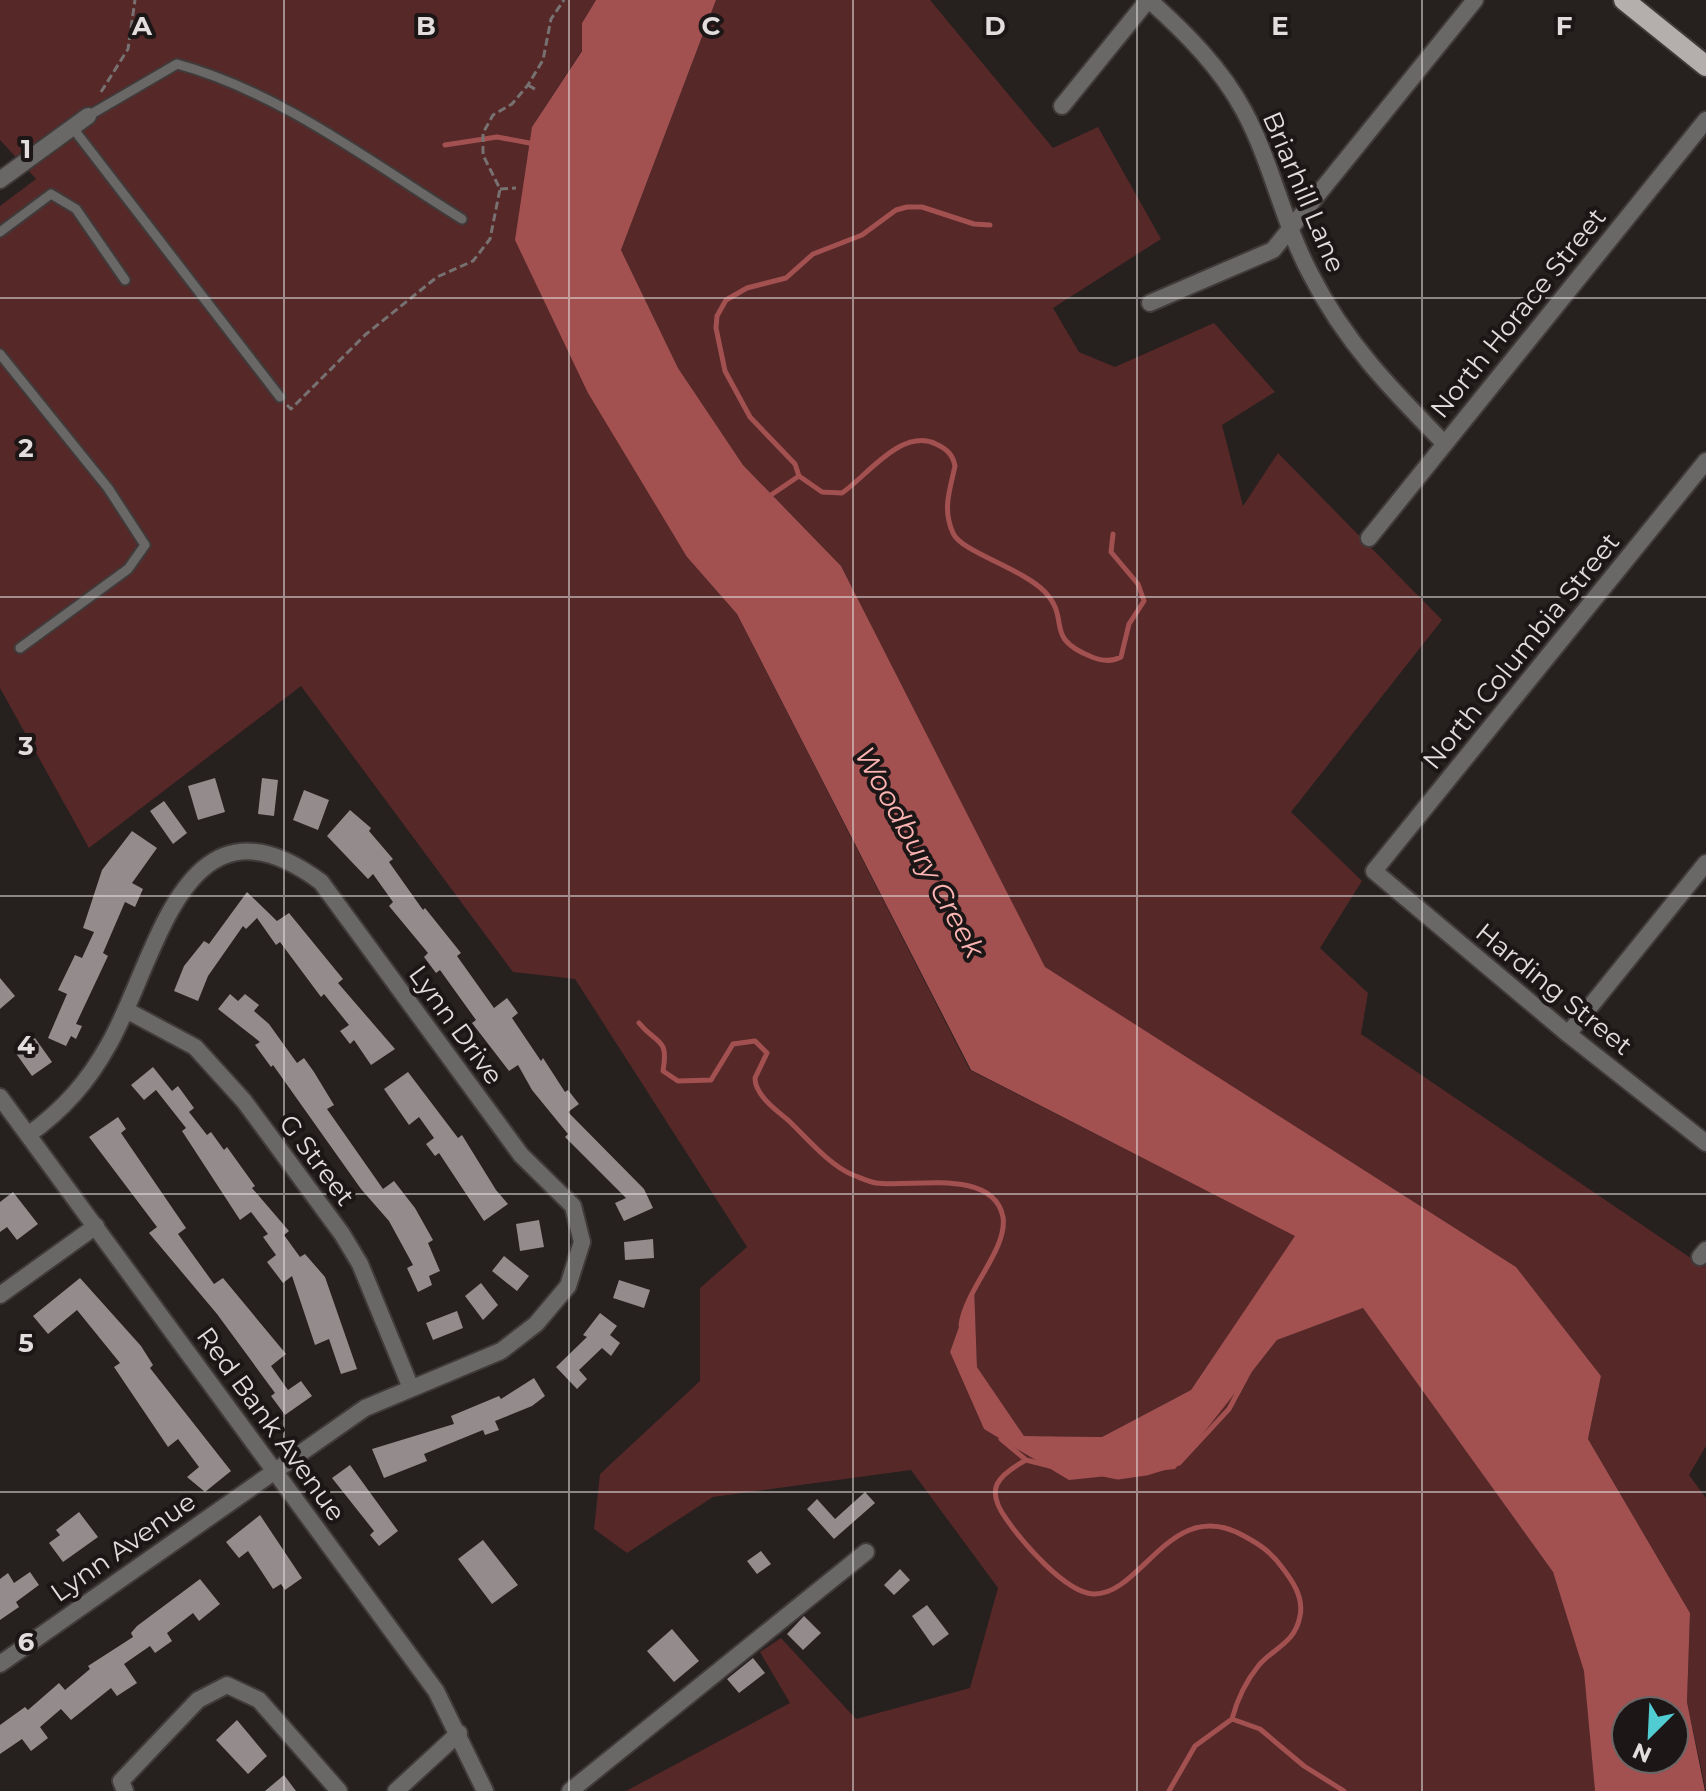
<svg xmlns="http://www.w3.org/2000/svg" width="1706" height="1791" font-family="Montserrat,sans-serif">
	<style>
		.green { fill: #562828 }
		.water { fill: #a35051; fill-rule: evenodd }
		.lines { fill: none; stroke-linecap: round; stroke-linejoin: round }
		.stream { stroke: #a35051; stroke-width: 5 }
		.building { fill: #948c8c }
		.service-casing { stroke: #403b3a; stroke-width: 13 }
		.minor-casing { stroke: #403b3a; stroke-width: 20 }
		.tertiary-casing { stroke: #403b3a; stroke-width: 20 }
		.primary-casing { stroke: #403b3a; stroke-width: 24 }
		.path { stroke: #777271; stroke-width: 3; stroke-dasharray: 8 4; stroke-linecap: butt }
		.service { stroke: #6a6767; stroke-width: 9 }
		.minor { stroke: #6a6767; stroke-width: 16 }
		.tertiary { stroke: #6a6767; stroke-width: 16 }
		.primary { stroke: #b4aead; stroke-width: 20 }
		.grid { fill: none; stroke: #e2dede; stroke-width: 2; stroke-opacity: 0.55 }
		.labels { text-anchor: middle; stroke-width: 8; stroke-linejoin: round; paint-order: stroke }
		.street-label { font-size: 26px; fill: #e2dede; stroke: #1c1616 }
		.water-label { font-size: 28px; font-style: italic; fill: #fdb5b3; stroke: #1c1616 }
		.grid-label { font-size: 26px; text-anchor: middle; font-weight: bold; fill: #e2dede; stroke: #1c1616; stroke-width: 8; stroke-linejoin: round; paint-order: stroke }
	</style>
	<rect width="100%" height="100%" fill="#26201f"/>
	<!-- green -->
	<path class="green" d="M0,0H596L582,23V50L532,127L687,557L737,614L970,1070L1296,1236L1191,1390L1102,1437L1024,1436L977,1367L974,1288L950,1352L984,1429L1174,1469L1277,1340L1363,1308L1553,1572L1585,1671L1595,1791H626L790,1703L760,1652L781,1638L856,1719L970,1688L998,1588L911,1470L713,1497L627,1553L594,1529L600,1474L700,1381V1288L747,1247L575,979L513,972L301,686L89,848L0,688V206L36,179L0,140Z
		M716,0H930L1053,148L1098,127L1161,239L1053,308L1079,352L1115,367L1214,323L1275,392L1222,425L1243,506L1278,453L1442,620L1291,812L1362,881L1320,948L1368,993L1361,1034L1704,1267L1706,1263V1446L1689,1475L1706,1498V1791L1687,1702L1690,1613L1588,1439L1601,1376L1516,1267L1045,968L841,566L743,465L678,368L621,250Z"/>
	<!-- water -->
	<path class="water" d="M596,0H716L621,250L678,368L743,465L841,566L1045,967L1516,1267L1601,1376L1588,1439L1690,1613L1687,1702L1705,1791H1595L1584,1671L1553,1572L1363,1308L1277,1340L1175,1469L1069,1480L984,1429L950,1352L974,1285L977,1367L1024,1436L1102,1437L1191,1390L1295,1236L971,1070L737,614L687,557L588,393L515,240L532,127L582,51V23ZM1626,1711H1674V1759H1626Z"/>
	<g class="lines">
		<!-- stream -->
		<path class="stream" d="M445,145L497,137L535,144
			M990,225L974,224L922,207H907L896,210L862,235L813,254L786,278L747,288L726,300L717,316L716,328L725,371L750,417L795,464L799,476L822,492L842,493C867,476 902,427 936,444C947,449 953,455 955,466C950,490 942,509 953,533C961,552 1022,568 1045,592C1072,621 1042,637 1092,657C1102,661 1112,662 1121,657L1129,624L1144,601L1138,584L1111,552L1113,534
			M768,497L799,476
			M639,1023C657,1045 669,1037 663,1071L678,1081L711,1080L733,1044L755,1041L767,1053L755,1078C755,1095 776,1110 788,1120C807,1138 829,1165 853,1175C861,1178 869,1182 876,1183C910,1188 993,1167 1003,1217C1008,1249 965,1290 961,1325
			M1001,1439L1026,1460L1050,1466
			M1026,1460C997,1476 984,1489 1007,1520C1023,1543 1065,1592 1093,1594C1142,1596 1171,1494 1244,1536C1259,1544 1271,1552 1281,1566C1292,1580 1304,1597 1300,1616C1295,1643 1275,1647 1259,1665C1246,1681 1237,1700 1232,1719
			M1103,1474L1118,1477L1146,1473L1179,1463L1229,1409L1252,1366
			M1169,1791L1195,1746L1232,1719L1260,1729L1304,1766L1344,1791"/>
	</g>
	<!-- building -->
	<path class="building" d="M215,778L225,812L198,820L188,786Z
		M262,778L278,780L274,816L258,814Z
		M304,790L329,800L318,830L293,820Z
		M164,801L187,833L173,844L150,811Z
		M350,810L371,828L369,831L393,859L389,862L423,910L425,908L461,953L457,956L494,1008L507,998L518,1013L512,1018L541,1061L543,1058L565,1092L568,1090L579,1104L568,1112L644,1189L653,1208L624,1221L615,1203L626,1198L565,1137L568,1134L532,1090L518,1065L509,1071L472,1023L476,1020L440,970L436,973L424,957L428,953L389,906L393,902L373,874L368,879L327,836Z
		M132,831L157,848L132,883L143,889L135,907L125,902L103,953L108,956L76,1024L82,1026L76,1039L71,1036L66,1046L48,1038L67,994L58,990L75,955L82,958L94,932L83,928L102,870Z
		M247,892L277,921L289,913L343,979L338,983L395,1049L371,1065L354,1040L350,1044L340,1031L349,1025L324,994L321,997L280,942L276,945L257,918L246,929L243,926L208,976L198,1001L174,991L184,966L204,941L209,944Z
		M0,978L15,996L0,1009Z
		M230,994L238,1001L245,994L259,1005L254,1011L269,1024L297,1063L304,1058L314,1072L334,1105L327,1109L383,1189L394,1181L415,1208L433,1240L428,1243L440,1271L429,1276L432,1285L418,1292L407,1268L413,1265L389,1221L361,1189L273,1065L271,1067L255,1045L260,1042L218,1009Z
		M35,1038L52,1062L32,1076L15,1052Z
		M153,1067L172,1091L178,1086L194,1108L189,1112L207,1135L211,1132L224,1150L227,1147L255,1186L252,1188L289,1231L284,1235L300,1257L305,1254L325,1277L357,1369L341,1374L329,1339L315,1345L292,1276L283,1283L267,1262L276,1255L263,1237L268,1234L251,1212L240,1220L182,1131L186,1128L156,1090L144,1100L131,1085Z
		M408,1072L458,1138L462,1135L496,1190L508,1204L484,1221L439,1153L435,1156L426,1144L434,1138L419,1117L409,1125L384,1089Z
		M118,1117L126,1129L121,1133L186,1228L178,1234L214,1284L223,1278L286,1354L271,1366L288,1390L301,1381L312,1396L285,1415L271,1396L275,1393L217,1314L149,1233L157,1227L89,1137Z
		M13,1192L38,1224L17,1240L7,1227L0,1232V1202Z
		M539,1220L544,1247L520,1251L516,1224Z
		M653,1239L654,1258L625,1260L624,1242Z
		M504,1256L529,1276L517,1291L492,1271Z
		M80,1278L141,1346L153,1365L150,1368L231,1471L205,1492L187,1477L199,1467L178,1439L168,1447L114,1367L120,1363L77,1310L48,1334L33,1316Z
		M619,1280L650,1290L644,1308L613,1298Z
		M481,1283L498,1305L483,1320L465,1296Z
		M457,1311L463,1328L433,1340L426,1323Z
		M600,1313L617,1326L610,1335L620,1343L611,1356L602,1348L579,1370L587,1379L577,1389L556,1367L587,1337L583,1335Z
		M534,1378L545,1396L532,1406L495,1421L499,1430L485,1435L483,1430L424,1454L427,1461L384,1478L372,1449L454,1424L451,1416L499,1396L501,1399Z
		M350,1465L398,1531L379,1546L370,1535L374,1531L332,1478Z
		M865,1492L875,1503L834,1539L807,1509L817,1499L835,1519Z
		M79,1512L98,1537L63,1562L49,1543L60,1535L56,1530Z
		M260,1515L302,1578L285,1590L281,1584L273,1589L248,1551L239,1558L226,1542Z
		M483,1540L518,1585L492,1604L458,1559Z
		M761,1551L771,1564L757,1574L747,1561Z
		M900,1569L910,1580L894,1595L884,1585Z
		M30,1572L39,1585L16,1602L19,1607L0,1620V1579L8,1573L14,1583Z
		M200,1579L220,1604L199,1621L193,1613L167,1633L172,1641L155,1653L150,1646L124,1664L137,1683L117,1696L111,1688L71,1720L61,1709L40,1727L48,1738L31,1751L22,1739L0,1754V1725L25,1707L28,1710L59,1683L65,1690L90,1669L88,1666L133,1637L131,1633L137,1626Z
		M927,1605L949,1634L933,1646L912,1616Z
		M804,1616L821,1633L803,1650L787,1634Z
		M672,1629L699,1661L674,1682L647,1651Z
		M753,1658L765,1673L739,1693L727,1679Z
		M237,1720L267,1756L248,1774L216,1740Z
		M284,1775L296,1791H265Z"/>
	<g class="lines">
		<!-- service casing -->
		<g class="service-casing">
			<path id="service" d="M88,116L177,64C280,92 372,163 462,219
				M72,127L280,397
				M0,232L51,194L76,209L125,280
				M0,354L108,488L145,545L128,569L20,648"/>
		</g>
		<!-- minor casing -->
		<g class="minor-casing">
			<path id="minor" d="M1149,0C1185,32 1221,68 1244,111C1272,163 1283,223 1311,275C1345,342 1391,389 1443,442
				M1062,106L1148,0
				M0,180L88,116
				M1150,303L1273,250L1475,0
				M1706,461L1374,871L1568,1034L1706,1143
				M1369,538L1706,120
				M126,1010L195,1047L244,1101L342,1234L360,1264L411,1388
				M1568,1034L1706,863
				M1700,1257L1706,1250
				M0,1295L96,1226
				M0,1664L365,1408L501,1351L536,1324L568,1286L582,1242L573,1206L521,1155L321,882C184,780 158,958 109,1044C88,1082 63,1110 28,1135
				M125,1791L121,1781L198,1700L227,1685L259,1700L339,1791
				M396,1791L459,1733
				M570,1791L866,1552"/>
		</g>
		<!-- tertiary casing -->
		<g class="tertiary-casing">
			<path id="tertiary" d="M0,1097L436,1691L485,1791"/>
		</g>
		<!-- primary casing -->
		<g class="primary-casing">
			<path id="primary" d="M1624,0L1706,66"/>
		</g>
		<!-- path -->
		<path class="path" d="M528,85L538,91
			M101,92L128,49L135,0
			M500,189L516,188
			M287,405L291,409L365,335L437,277L473,261L490,239L500,189L483,155V133L493,115L512,104L528,85L543,60L551,19L564,0"/>
		<!-- service -->
		<use href="#service" class="service"/>
		<!-- minor -->
		<use href="#minor" class="minor"/>
		<!-- tertiary -->
		<use href="#tertiary" class="tertiary"/>
		<!-- primary -->
		<use href="#primary" class="primary"/>
	</g>
	<!-- grid -->
	<path class="grid" d="M284,0V1791M569,0V1791M853,0V1791M1137,0V1791M1422,0V1791M0,298H1706M0,597H1706M0,896H1706M0,1194H1706M0,1492H1706"/>
	<g class="labels">
		<!-- street labels -->
		<g class="street-label">
			<text transform="translate(1304 192) rotate(67)" y="9">Briarhill Lane</text>
			<text transform="translate(1518 313) rotate(-51)" y="9">North Horace Street</text>
			<text transform="translate(1521 651) rotate(-51)" y="9">North Columbia Street</text>
			<text transform="translate(1554 989) rotate(39)" y="9">Harding Street</text>
			<text transform="translate(456 1025) rotate(54)" y="9">Lynn Drive</text>
			<text transform="translate(317 1160) rotate(53)" y="9">G Street</text>
			<text transform="translate(271 1424) rotate(54)" y="9">Red Bank Avenue</text>
			<text transform="translate(123 1547) rotate(-35)" y="9">Lynn Avenue</text>
		</g>
		<!-- water labels -->
		<g class="water-label">
			<text transform="translate(920 852) rotate(61)" y="10">Woodbury Creek</text>
		</g>
	</g>
	<g class="grid-label">
		<text x="142" y="35">A</text>
		<text x="426" y="35">B</text>
		<text x="711" y="35">C</text>
		<text x="995" y="35">D</text>
		<text x="1280" y="35">E</text>
		<text x="1564" y="35">F</text>
		<text x="26" y="158">1</text>
		<text x="26" y="457">2</text>
		<text x="26" y="755">3</text>
		<text x="26" y="1054">4</text>
		<text x="26" y="1352">5</text>
		<text x="26" y="1651">6</text>
	</g>
	<!-- north arrow -->
	<g transform="translate(1650 1735) rotate(204)"><circle r="38" fill="#1c1616" stroke="#6b6666" stroke-width="2"/>
	<path d="M0-6L14 30L0 20L-14 30Z" fill="#51ccd3"/>
	<text y="-12" font-size="22" font-weight="bold" text-anchor="middle" fill="#e2dede">N</text>
	</g>
</svg>
